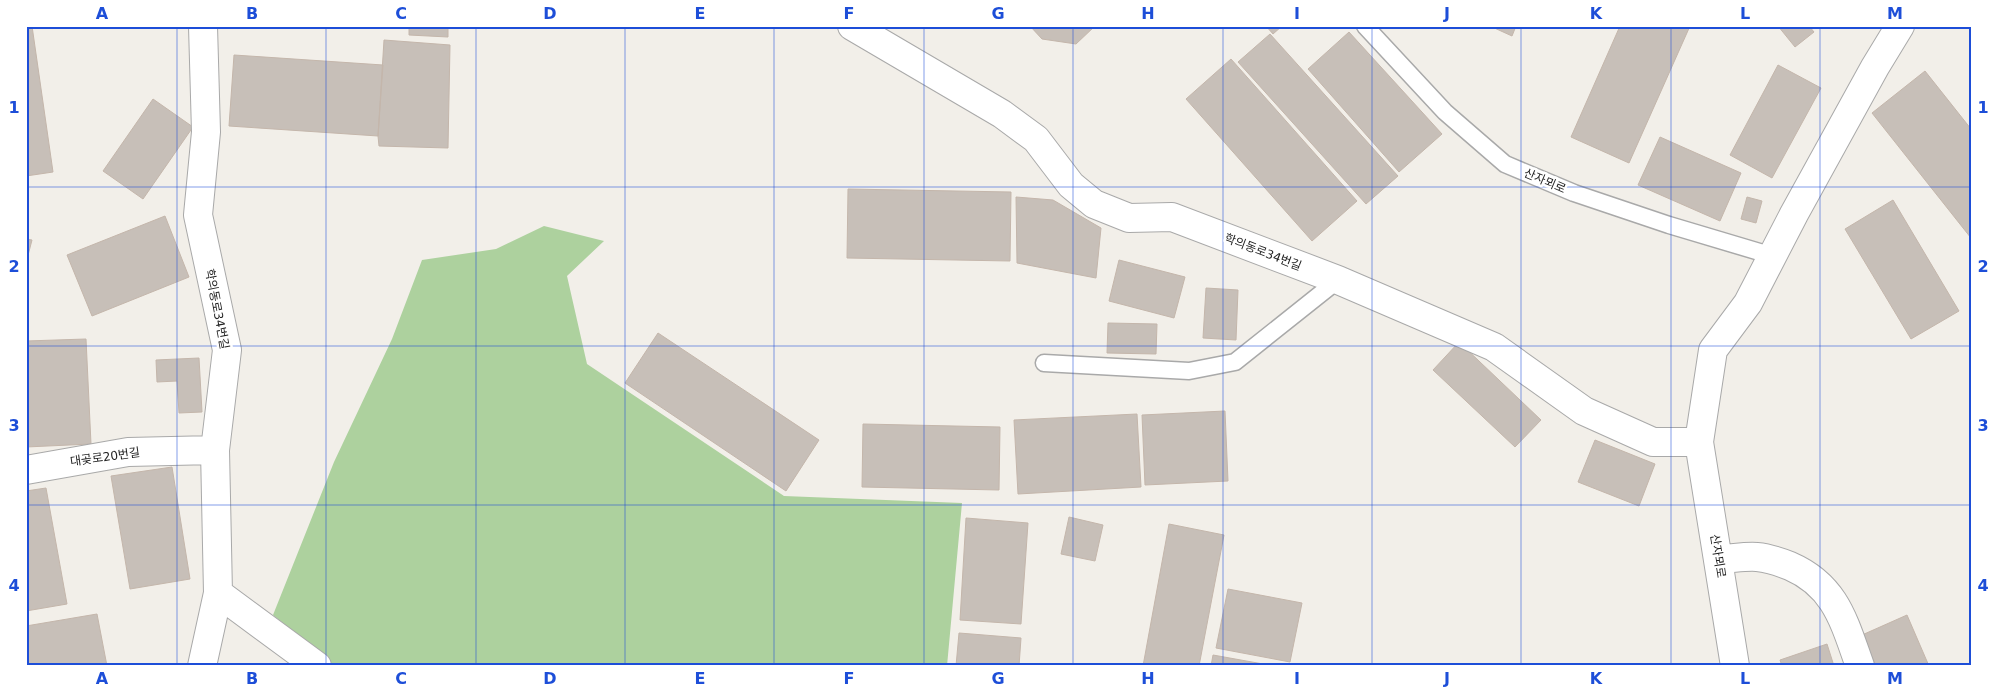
<svg xmlns="http://www.w3.org/2000/svg" width="1997" height="692" font-family="'DejaVu Sans','Noto Sans KR',sans-serif">
	<style>
		.forest { fill: #add19e }
		.building { fill: #c7bfb8; stroke: #c4b6ab }
		.lines { fill: none; stroke-linecap: round; stroke-linejoin: round }
		.lane-casing { stroke: #a9a9a9; stroke-width: 19 }
		.street-casing { stroke: #a9a9a9; stroke-width: 30 }
		.lane { stroke: #fff; stroke-width: 16 }
		.street { stroke: #fff; stroke-width: 28 }
		.grid { fill: none; stroke: #1d4ed8; stroke-width: 1; stroke-opacity: 0.55 }
		.labels { text-anchor: middle; stroke-width: 5; stroke-linejoin: round; paint-order: stroke }
		.street-label { font-size: 12px; fill: #222; stroke: #fff }
		.neatline { fill: none; stroke: #1d4ed8; stroke-width: 2 }
		.grid-label { font-size: 16px; text-anchor: middle; font-weight: bold; fill: #1d4ed8 }
	</style>
	<rect width="100%" height="100%" fill="#f2efe9"/>
	<!-- forest -->
	<path class="forest" d="M544,226L604,241L567,276L587,364L784,496L962,503L947,666H335L273,615L334,462L392,339L422,260L496,249Z"/>
	<!-- building -->
	<path class="building" d="M26,26H32L53,172L26,176Z
		M409,26H448V37L409,35Z
		M1030,26H1095L1076,44L1042,39Z
		M1266,26H1282L1273,34Z
		M1490,26H1516L1512,36Z
		M1620,26H1690L1629,163L1571,137Z
		M1778,26H1809L1814,32L1795,47Z
		M1349,32L1442,134L1399,172L1308,69Z
		M1270,34L1398,176L1366,204L1238,62Z
		M384,40L450,45L448,148L379,146L378,136Z
		M234,55L383,65L378,136L229,126Z
		M1231,59L1357,201L1312,241L1186,99Z
		M1778,65L1821,88L1772,178L1730,155Z
		M1925,71L1971,129V238L1872,113Z
		M153,99L193,127L143,199L103,171Z
		M1660,137L1741,173L1720,221L1638,185Z
		M848,189L1011,192L1010,261L847,258Z
		M1016,197L1053,200L1101,228L1096,278L1017,263Z
		M1747,197L1762,201L1756,223L1741,219Z
		M1893,200L1959,311L1911,339L1845,229Z
		M165,216L189,277L92,316L67,255Z
		M26,239L32,240L26,263Z
		M1119,260L1185,277L1174,318L1109,301Z
		M1206,288L1238,290L1236,340L1203,338Z
		M1108,323L1157,324L1156,354L1107,353Z
		M658,333L819,440L786,491L625,383Z
		M86,339L91,444L26,447V341Z
		M1459,342L1541,420L1515,447L1433,370Z
		M199,358L202,412L179,413L177,381L157,382L156,360Z
		M1225,411L1228,481L1145,485L1142,415Z
		M1137,414L1141,487L1018,494L1014,420Z
		M863,424L1000,427L999,490L862,487Z
		M1595,440L1655,464L1639,506L1578,482Z
		M172,467L190,579L130,589L111,476Z
		M46,488L67,604L26,611V491Z
		M1069,517L1103,525L1095,561L1061,554Z
		M966,518L1028,523L1021,624L960,620Z
		M1169,524L1224,535L1199,666H1143Z
		M1228,589L1302,603L1290,662L1216,648Z
		M97,614L107,666H26V626Z
		M1907,615L1929,666H1876L1862,635Z
		M959,633L1021,638L1019,666H956Z
		M1827,644L1834,666H1782L1780,660Z
		M1213,655L1263,664L1262,666H1211Z"/>
	<g class="lines">
		<!-- lane casing -->
		<g class="lane-casing">
			<path id="lane" d="M1365,26L1445,112L1505,164L1574,193L1669,225L1773,256
				M1044,363L1189,371L1235,362L1338,280"/>
		</g>
		<!-- street casing -->
		<g class="street-casing">
			<path id="street" d="M852,26L1002,114L1036,139L1071,185L1094,204L1129,218L1172,217L1338,280L1494,347L1584,411L1653,442H1699
				M26,470L128,452L215,450
				M1719,559C1731,559 1744,556 1757,557C1768,558 1780,562 1790,566C1836,586 1844,622 1860,666
				M218,593L317,666
				M202,666L218,593L215,450L227,350L198,215L206,132L203,26
				M1735,666L1699,442L1713,350L1748,303L1794,214L1875,67L1900,26"/>
		</g>
		<!-- lane -->
		<use href="#lane" class="lane"/>
		<!-- street -->
		<use href="#street" class="street"/>
	</g>
	<!-- grid -->
	<path class="grid" d="M177,26V666M326,26V666M476,26V666M625,26V666M774,26V666M924,26V666M1073,26V666M1223,26V666M1372,26V666M1521,26V666M1671,26V666M1820,26V666M26,187H1971M26,346H1971M26,505H1971"/>
	<g class="labels">
		<!-- street labels -->
		<g class="street-label">
			<text transform="translate(1545 181) rotate(23)" y="4">산자뫼로</text>
			<text transform="translate(1263 252) rotate(21)" y="4">학의동로34번길</text>
			<text transform="translate(217 309) rotate(79)" y="4">학의동로34번길</text>
			<text transform="translate(105 457) rotate(-8)" y="4">대곶로20번길</text>
			<text transform="translate(1718 556) rotate(81)" y="4">산자뫼로</text>
		</g>
	</g>
	<!-- border -->
	<rect width="1997" height="692" fill="none" stroke="#ffffff" stroke-width="55"/>
	<rect x="28" y="28" width="1942" height="636" class="neatline"/>
	<g class="grid-label">
		<text x="102" y="19">A</text>
		<text x="252" y="19">B</text>
		<text x="401" y="19">C</text>
		<text x="550" y="19">D</text>
		<text x="700" y="19">E</text>
		<text x="849" y="19">F</text>
		<text x="998" y="19">G</text>
		<text x="1148" y="19">H</text>
		<text x="1297" y="19">I</text>
		<text x="1447" y="19">J</text>
		<text x="1596" y="19">K</text>
		<text x="1745" y="19">L</text>
		<text x="1895" y="19">M</text>
		<text x="14" y="113">1</text>
		<text x="1983" y="113">1</text>
		<text x="14" y="272">2</text>
		<text x="1983" y="272">2</text>
		<text x="14" y="431">3</text>
		<text x="1983" y="431">3</text>
		<text x="14" y="591">4</text>
		<text x="1983" y="591">4</text>
		<text x="102" y="684">A</text>
		<text x="252" y="684">B</text>
		<text x="401" y="684">C</text>
		<text x="550" y="684">D</text>
		<text x="700" y="684">E</text>
		<text x="849" y="684">F</text>
		<text x="998" y="684">G</text>
		<text x="1148" y="684">H</text>
		<text x="1297" y="684">I</text>
		<text x="1447" y="684">J</text>
		<text x="1596" y="684">K</text>
		<text x="1745" y="684">L</text>
		<text x="1895" y="684">M</text>
	</g>
</svg>
